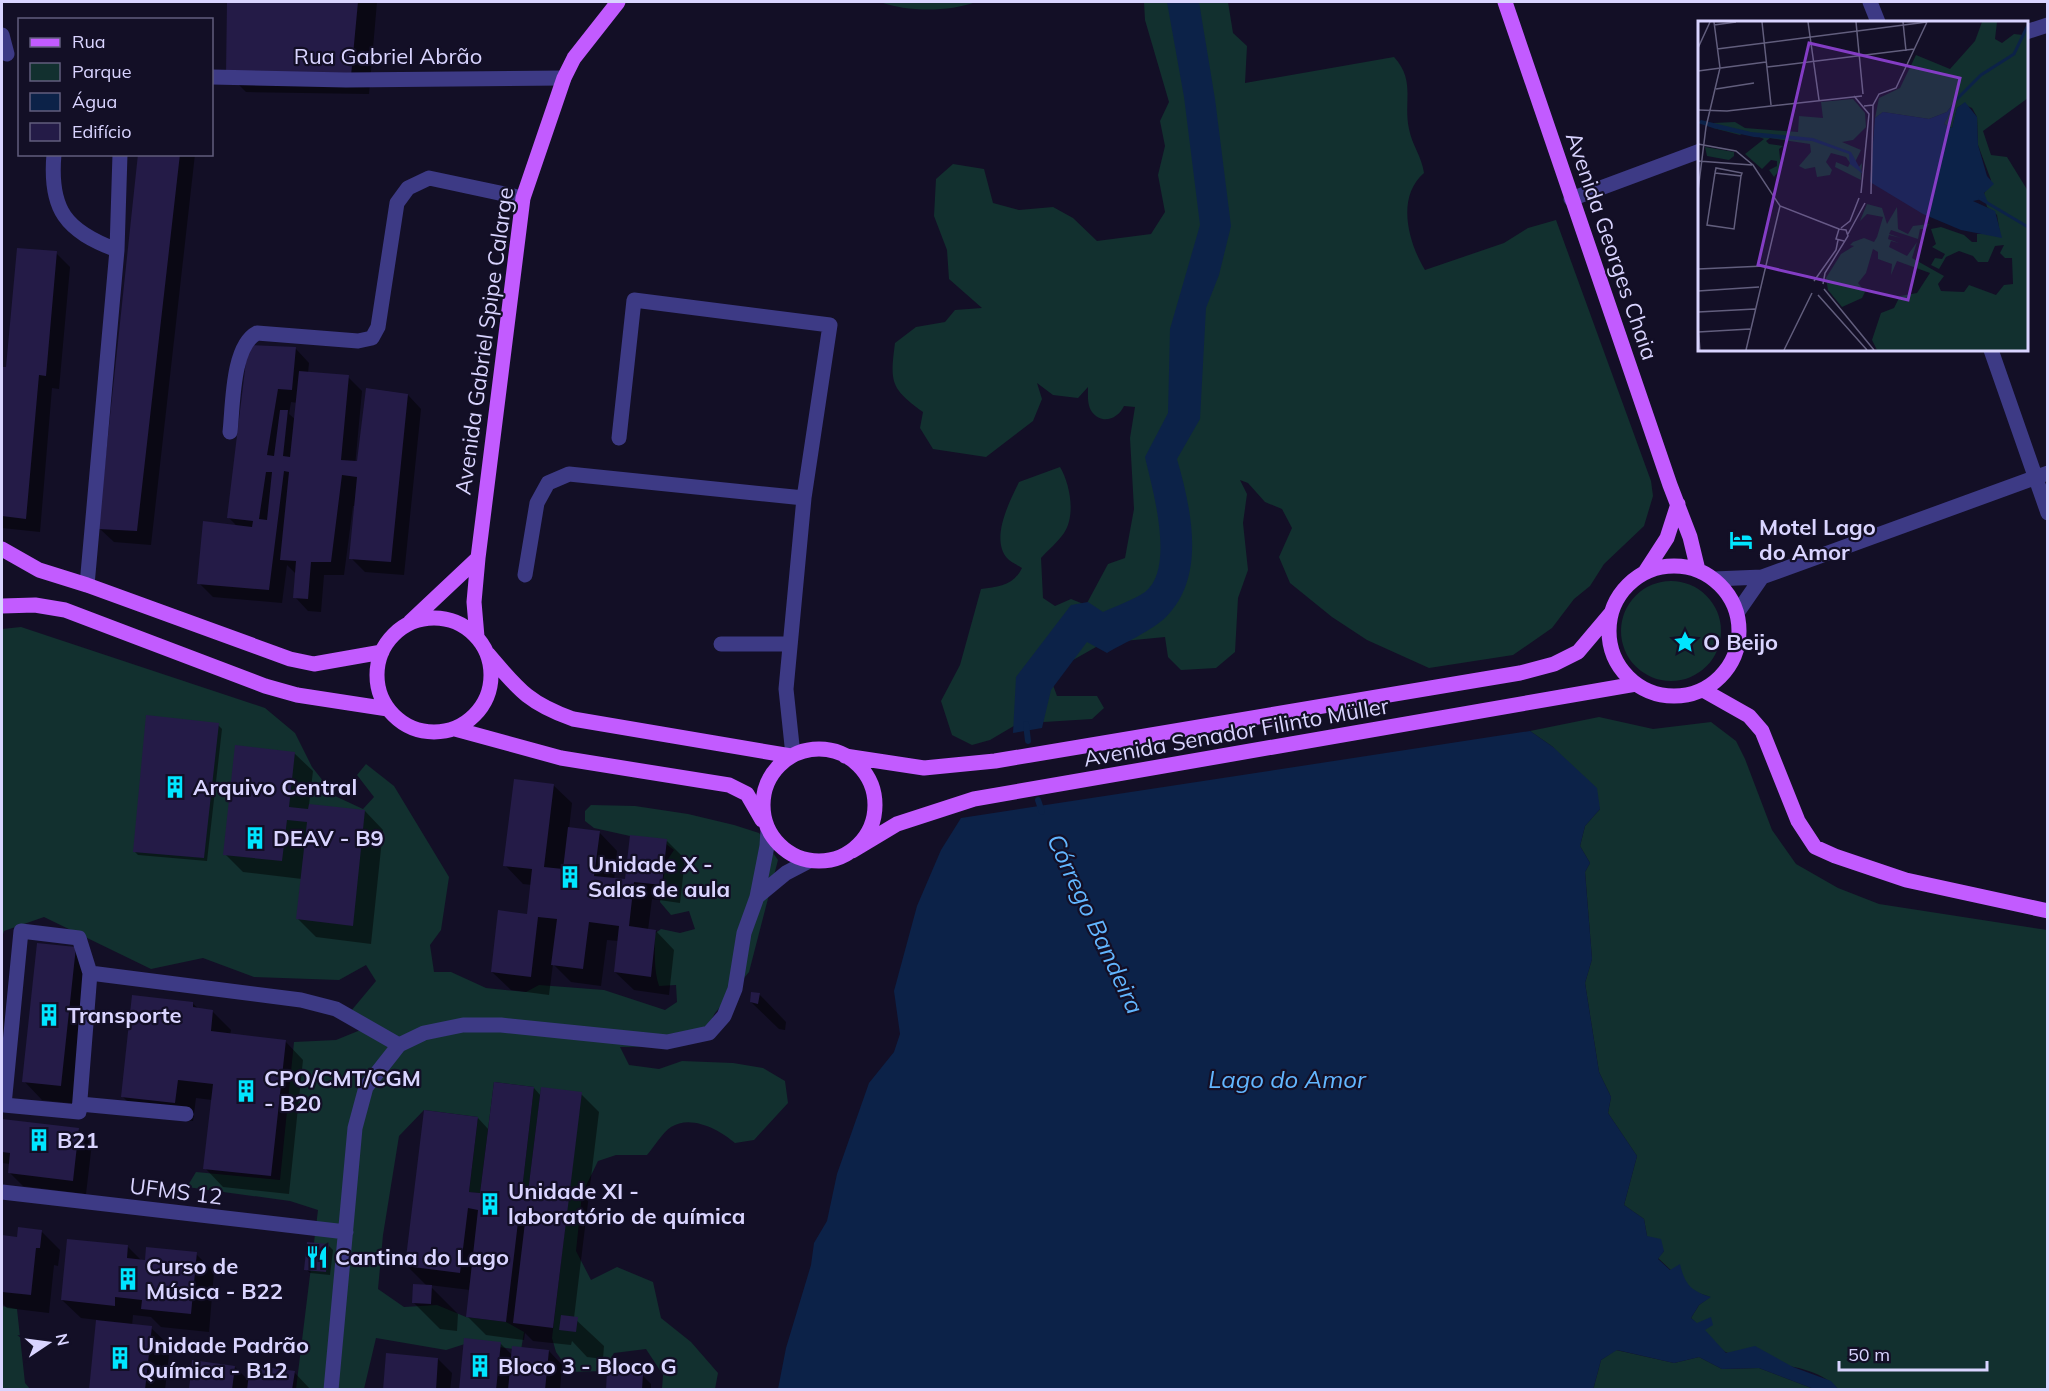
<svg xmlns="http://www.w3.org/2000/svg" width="2049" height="1391" font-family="Mulish,sans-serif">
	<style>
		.green { fill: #12302f }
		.water { fill: #0c2248 }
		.shadow { fill: #0007; fill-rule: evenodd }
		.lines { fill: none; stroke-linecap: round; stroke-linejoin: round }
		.stream { stroke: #0c2248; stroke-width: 6 }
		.building { fill: #241b47; fill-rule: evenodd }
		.minor { stroke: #3d3a85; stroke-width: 15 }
		.major { stroke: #c25bff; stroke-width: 15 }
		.labels { text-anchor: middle; stroke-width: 4.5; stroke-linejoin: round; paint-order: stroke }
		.street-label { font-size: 22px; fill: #d9d4ff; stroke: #130f26 }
		.poi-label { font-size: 22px; font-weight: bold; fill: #d9d4ff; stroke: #130f26; text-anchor: start }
		.water-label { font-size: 24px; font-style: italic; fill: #62b6ff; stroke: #130f26 }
		.inset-river { fill: none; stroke: #0c2248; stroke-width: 3 }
		.inset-road { fill: none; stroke: #625e7d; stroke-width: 1.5 }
		.view { fill: #843dc5; fill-opacity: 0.15; stroke: #843dc5; stroke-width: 3 }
		.inset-edge { fill: none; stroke: #d9d4ff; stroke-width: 3 }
	</style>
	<rect width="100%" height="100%" fill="#130f26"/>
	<!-- green -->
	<path class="green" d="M880,2H976C948,12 908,12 880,2Z
		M1144,2H1228L1233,33L1247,46L1245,83L1394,57C1416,81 1403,101 1409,129C1412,145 1422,157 1424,173C1396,197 1408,242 1425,270L1504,243L1528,228L1556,220L1651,481L1653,496L1644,526L1604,564L1590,586L1574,599L1552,628L1513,655L1429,668L1367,640L1332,617L1290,583L1279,557L1292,528L1282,509L1265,502L1248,483L1240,480L1247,494L1243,523L1248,570L1238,598L1235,652L1216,668L1181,670L1168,657L1165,637L1103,643L1059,668L1053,685L1057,696H1097L1104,708L1092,719L1044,722L1031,716L990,740L972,745L952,735L941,701L960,665L981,589C999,587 1014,585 1022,568C1018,565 1010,562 1007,558C990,538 1010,501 1019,482L1060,467C1070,484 1076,515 1064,533C1058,542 1048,550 1041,558L1043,598L1055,606L1071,599L1086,605L1108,564L1125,558L1134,509L1130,438L1135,407L1124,406C1118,419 1102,425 1092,412C1087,405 1088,395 1088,387L1078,398L1053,395L1037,383L1042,399L1033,421L986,457L933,449L920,428L923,412C890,388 890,382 895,343L916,327L945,322L955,310L982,308L949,279L947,250L934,216L936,179L953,164L984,169L993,203L1019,210L1053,207L1073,218L1097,241L1151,234L1165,212L1158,175L1165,146L1160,121L1169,102L1145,20Z
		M1621 631a50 50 0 1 1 100 0a50 50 0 1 1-100 0Z
		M21,627L265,708L295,733L312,767L335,796L363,809L374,797L357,775L366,764L394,786L449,877L441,930L430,945L434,972H451L486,988L526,992L539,985L604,990L665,1010L677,1002L676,985L659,986C653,967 656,954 654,934L661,929L680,933L695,929L689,911L671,915L660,902L666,862L674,850L666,844L594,828L585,821V811L591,805L635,806L688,814L734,825L759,833L778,860L749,972L715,1013L706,1030L680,1046L620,1047L629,1065L659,1069L682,1061L733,1063L763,1068L785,1081L788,1103L754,1140L735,1143C720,1130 691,1114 671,1127C662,1133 654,1147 647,1155H616L598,1161L582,1194L576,1251L591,1280L617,1267L653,1282L661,1318L691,1342L718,1373L715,1389H662L663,1375L646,1349L614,1353L603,1371L570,1372L556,1352L552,1338L581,1093L541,1088L527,1200L521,1199L534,1087L494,1082L480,1193L469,1192L478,1117L424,1110L399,1136L383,1235L378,1289L404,1307L437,1305L466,1317L506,1322L524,1332L521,1350L468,1343L446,1350L376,1338L364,1389H296L318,1210L290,1201L187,1187L196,1172L280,1180L294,1042L336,1040L363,1029L351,1011L376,981L366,965L339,980L254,977L203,958L151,969L44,917L4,931L2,938V629Z
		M1599,717L1653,729L1711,722L1736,741L1745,759L1772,830L1796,864L1838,888L1879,904L2047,930V1389H1838C1812,1360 1762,1367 1728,1353C1718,1350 1701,1326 1691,1318L1699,1305L1710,1297L1693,1291L1658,1258L1664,1251L1647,1236L1644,1219L1624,1205L1637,1156L1608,1113L1611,1097L1599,1072L1585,983L1592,959L1585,872L1590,863L1580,846L1585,826L1600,809L1553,747L1530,731Z
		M2,1306L17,1309L25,1383L30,1389H2Z
		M1616,1350L1674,1363L1699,1357L1722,1369L1759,1368L1814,1389L1593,1390L1601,1360Z"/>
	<!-- water -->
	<path class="water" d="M1167,2H1199L1215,99L1231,226L1219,275L1206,308L1200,419L1177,459C1191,508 1207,576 1166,617C1153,630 1124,643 1107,653L1087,642L1051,690L1042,728L1013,733L1016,677L1071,605L1088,602L1103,612C1116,606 1133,600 1145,592C1176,568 1152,488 1145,457L1168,413L1170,329L1200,225L1184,97Z
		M1530,731L1553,747L1597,788L1600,809L1585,826L1580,846L1590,863L1585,872L1592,959L1585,983L1599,1072L1611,1097L1608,1113L1637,1156L1624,1205L1644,1219L1647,1236L1661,1239L1664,1251L1658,1259L1670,1270L1680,1264C1685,1285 1691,1291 1711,1297L1699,1305L1691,1318L1697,1323L1711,1317L1713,1325L1705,1330L1726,1353L1755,1346L1793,1367L1831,1381L1838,1389H1814L1759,1368L1722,1369L1699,1357L1674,1363L1617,1350L1601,1360L1593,1390L778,1389L786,1348L811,1265L814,1243L827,1221L837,1174L869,1083L894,1052L900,1034L894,991L917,906L941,850L961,818Z"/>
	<!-- shadow -->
	<path class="shadow" d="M229,2H377L369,94L246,92L228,74Z
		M140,154H195L151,545L114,542L100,529Z
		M56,253L70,267L59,389L52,388L40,532L2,528V368L8,369Z
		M249,346L296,349L309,363L308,373L348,377L362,391L355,466L408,395L421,409L404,575L365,572L351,558L356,506H353L344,575H324L321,612L308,611L295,597V573L287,565L282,603L213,597L199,583L238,527L229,518ZM291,402L298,403L296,420L289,414Z
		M218,725L222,729L207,861L138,855L134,851Z
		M294,753L313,771L309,805L365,811L383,830L371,944L316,937L298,919L302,879L243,872L225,854Z
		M553,785L572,803L569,829L599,832L617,851L614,880L626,881L667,841L685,859L680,903L652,899L648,930L656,931L674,950L669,995L634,990L615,972L619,941L607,940L601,986L571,982L553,964L549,995L511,990L492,972L528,916L532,885L523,884L505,865Z
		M76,949L94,967L79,1104L42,1100L24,1081Z
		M759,994L786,1022L785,1030L779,1029L751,1002Z
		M192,1003L199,1009L212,1011L231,1030L230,1035L285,1041L303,1060L289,1194L223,1187L205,1168L212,1100L196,1098L193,1121L141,1115L123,1097Z
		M534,1088L541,1096L581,1094L599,1112L574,1318L604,1346L603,1359L587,1357L572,1341L571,1345L533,1341L525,1333L524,1340L486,1335L467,1316L470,1290L429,1285L458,1314L457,1331L440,1329L413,1302L427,1286L407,1266L478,1118L489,1130Z
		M2,1120L78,1129L92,1143L86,1194L23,1186L9,1172L10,1164L2,1163Z
		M42,1232L60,1250L58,1266L54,1265L49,1313L7,1308L2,1303V1237L18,1239Z
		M127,1246L142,1261L196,1254L214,1272L209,1332L161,1327L151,1317L133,1315L132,1326L151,1328L170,1346L165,1390H90L98,1320L81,1318L62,1300Z
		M329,1246L333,1250L330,1275L310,1273L306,1269Z
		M500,1343L513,1356L549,1351L562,1365L560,1390H460Z
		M438,1359L452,1373L450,1390H384Z
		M235,1367L250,1382L294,1372L311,1390H190Z
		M642,1375L651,1384V1390H607Z"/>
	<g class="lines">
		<!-- stream -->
		<path class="stream" d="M1026,724L1028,741
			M1038,800L1042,812"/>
	</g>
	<!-- building -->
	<path class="building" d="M227,2H358L351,76L226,75Z
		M138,154H180L137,531L98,529Z
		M17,248L57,251L46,376L39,375L26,519L2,516V367H6Z
		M248,345L296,347L292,390L278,389L267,455L274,456L280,410H288L283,456L290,457L299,371L349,375L341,460L357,461L366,388L408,394L391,562L349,559L357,477L342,475L331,562H311L308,599L293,598L296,561L280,560L289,472L284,471L269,590L197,584L203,521L252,527L253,521L227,518ZM266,472H272L267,520L259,519Z
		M146,715L219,723L204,858L133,852Z
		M235,745L295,752L289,807L308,809L309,804L365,810L353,926L296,919L307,822L287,820L282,861L223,855Z
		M514,779L554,784L544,867L563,869L568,827L600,831L594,876L625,879L630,835L667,839L662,885L634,882L629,926L656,930L651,977L614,972L619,926L589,922L583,969L551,965L557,919L538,917L531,977L491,972L498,910L527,914L532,869L503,866Z
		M37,943L76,947L61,1086L22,1082Z
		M751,992L760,993L758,1004L750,1002Z
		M132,995L193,1002V1007L213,1010L211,1031L286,1040L271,1176L203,1169L213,1084L178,1080L175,1103L121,1097Z
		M494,1082L534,1087L521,1199L527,1200L541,1087L582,1092L553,1328L513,1323L526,1214H519L506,1322L466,1317L478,1210L468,1208L460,1273L405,1266L424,1110L478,1117L469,1192L480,1193Z
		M2,1119L79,1128L73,1181L8,1173L10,1153L2,1152Z
		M18,1227L42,1230L40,1248H36L31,1295L2,1292V1235L17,1237Z
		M67,1239L128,1245L127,1258L145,1260L146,1247L197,1252L191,1314L141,1309L142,1300L115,1297V1306L61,1300Z
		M307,1242L329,1244L326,1272L304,1270Z
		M413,1284L432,1285L431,1304L412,1303Z
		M561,1315L578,1317L576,1332L559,1330Z
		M96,1320L152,1326L145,1390H89Z
		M464,1338L501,1342L496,1390H459Z
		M512,1346L549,1350L545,1390H508Z
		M386,1353L438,1358L436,1390H383Z
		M192,1360L235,1366L232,1390H189Z
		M250,1365L295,1371L292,1390H247Z
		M607,1371L643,1374L642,1390H606Z"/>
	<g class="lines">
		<!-- minor -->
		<path class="minor" d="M1870,2L1878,22
			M2026,32L2048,25
			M2,35L7,54
			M212,77L346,80L564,78
			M54,154C49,210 66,231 117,250
			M1571,199L1700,151
			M1991,350L2048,513
			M230,432C233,405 232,346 257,333L358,341L372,338L378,327L397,203L408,188L429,178L523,198
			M619,438L634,300L830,325L804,498
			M525,575L537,503L548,483L569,474L804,498L786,689L793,755
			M1714,579L1762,577L2048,473
			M87,585L117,250L120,154
			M1737,613L1762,577
			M721,644H789
			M757,897L786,873L809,861
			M90,973L79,938L21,931L4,1105L79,1112L90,973L301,1000L336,1009L399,1045
			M80,1104L186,1114
			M2,1192L346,1232
			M331,1390L355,1128L366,1087L399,1045L424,1033L463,1025H501L667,1042L709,1033L724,1016L735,989L744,933L757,897L767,846L768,829"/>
		<!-- major -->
		<path class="major" d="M1505,2L1670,485L1690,537L1698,570
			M2,549L39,570L87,585L290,659L314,664L382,652
			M1609 631a65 65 0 1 1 130 0a65 65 0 1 1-130 0Z
			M1645,572L1667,538L1678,504
			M2,606L35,605L65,610L265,686L297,695L388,709
			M377 675a57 57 0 1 1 114 0a57 57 0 1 1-114 0Z
			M410,622L478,558
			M477,637L474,602L478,558L523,198L564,78L574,58L618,2
			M488,654C518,689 528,703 573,719L791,756
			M1703,690L1749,716L1762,731L1798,821L1815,847L1835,856L1906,880L2048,911
			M455,729L561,758L729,785L747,794L762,820
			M763 805a56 56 0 1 1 112 0a56 56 0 1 1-112 0Z
			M845,756L924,768L995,761L1520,673L1554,664L1578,652L1611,613
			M852,851L897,824L974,799L1636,684"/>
	</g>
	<!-- icons -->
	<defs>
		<g id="hotel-bare" transform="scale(1.8)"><path d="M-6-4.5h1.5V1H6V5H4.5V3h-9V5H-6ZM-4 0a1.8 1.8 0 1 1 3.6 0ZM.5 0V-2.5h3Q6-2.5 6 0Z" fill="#00e5ff" stroke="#130f26" stroke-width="2.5" paint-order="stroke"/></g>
		<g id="sight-bare" transform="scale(1.8)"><path d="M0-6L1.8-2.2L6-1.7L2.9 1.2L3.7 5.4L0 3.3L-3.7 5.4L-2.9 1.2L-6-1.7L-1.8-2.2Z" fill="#00e5ff" stroke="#130f26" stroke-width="2.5" paint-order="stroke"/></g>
		<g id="building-bare" transform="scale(1.8)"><path d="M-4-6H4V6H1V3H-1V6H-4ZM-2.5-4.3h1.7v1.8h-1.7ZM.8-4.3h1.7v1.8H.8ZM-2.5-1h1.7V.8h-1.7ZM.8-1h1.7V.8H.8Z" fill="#00e5ff" stroke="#130f26" stroke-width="2.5" paint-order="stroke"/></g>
		<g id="restaurant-bare" transform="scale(1.8)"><path d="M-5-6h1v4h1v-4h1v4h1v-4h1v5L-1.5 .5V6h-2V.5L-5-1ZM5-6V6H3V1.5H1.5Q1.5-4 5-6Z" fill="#00e5ff" stroke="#130f26" stroke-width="2.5" paint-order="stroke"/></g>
	</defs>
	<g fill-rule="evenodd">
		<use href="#hotel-bare" x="1741" y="540"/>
		<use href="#sight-bare" x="1685" y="642"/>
		<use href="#building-bare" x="175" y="787"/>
		<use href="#building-bare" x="255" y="838"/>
		<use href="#building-bare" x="570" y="877"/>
		<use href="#building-bare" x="49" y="1015"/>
		<use href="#building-bare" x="246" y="1091"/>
		<use href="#building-bare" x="39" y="1140"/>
		<use href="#building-bare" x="490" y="1204"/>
		<use href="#restaurant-bare" x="317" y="1257"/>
		<use href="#building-bare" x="128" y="1279"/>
		<use href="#building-bare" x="120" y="1358"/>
		<use href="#building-bare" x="480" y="1366"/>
	</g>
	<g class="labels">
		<!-- street labels -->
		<g class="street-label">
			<text x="388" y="64">Rua Gabriel Abrão</text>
			<text transform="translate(1612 246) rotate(71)" y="8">Avenida Georges Chaia</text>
			<text transform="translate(484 341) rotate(-82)" y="8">Avenida Gabriel Spipe Calarge</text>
			<text transform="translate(1236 732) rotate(-10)" y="8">Avenida Senador Filinto Müller</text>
			<text transform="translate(176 1191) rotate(7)" y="8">UFMS 12</text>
		</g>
		<!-- poi labels -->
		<g class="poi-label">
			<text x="1759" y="535">Motel Lago<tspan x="1759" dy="25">do Amor</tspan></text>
			<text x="1703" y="650">O Beijo</text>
			<text x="193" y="795">Arquivo Central</text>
			<text x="273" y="846">DEAV - B9</text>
			<text x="588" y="872">Unidade X -<tspan x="588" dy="25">Salas de aula</tspan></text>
			<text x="67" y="1023">Transporte</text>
			<text x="264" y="1086">CPO/CMT/CGM<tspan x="264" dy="25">- B20</tspan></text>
			<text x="57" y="1148">B21</text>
			<text x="508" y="1199">Unidade XI -<tspan x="508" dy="25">laboratório de química</tspan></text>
			<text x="335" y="1265">Cantina do Lago</text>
			<text x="146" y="1274">Curso de<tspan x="146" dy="25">Música - B22</tspan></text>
			<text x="138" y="1353">Unidade Padrão<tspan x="138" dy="25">Química - B12</tspan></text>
			<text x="498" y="1374">Bloco 3 - Bloco G</text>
		</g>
		<!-- water labels -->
		<g class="water-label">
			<text transform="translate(1095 924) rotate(65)" y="8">Córrego Bandeira</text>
			<text x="1287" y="1088">Lago do Amor</text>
		</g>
	</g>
	<!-- overview -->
	<g transform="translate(1698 21)">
		<rect width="330" height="330" fill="#130f26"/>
		<path d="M284,1H299L297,18L304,22L316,13L325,14L330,4V77L285,110L293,134L309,136L330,170V329H179L174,319L183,292L196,287L202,275L219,272L232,252L199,240L193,254L194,243L180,238V231L175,228L168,252L160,262L167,271L164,277L144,286L130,269L128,257L143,233L156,225L152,224L155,221L166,217L176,221L179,216L185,196L169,193L162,200L169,183L184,187L189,203L199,186L200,208L210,213L215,205L231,203L228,208H222L220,218L193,209L191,213L203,217L191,214L190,218L201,222L193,220L191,226L209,235L219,221L214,237L246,255L240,263L243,270L266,271L271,264L298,274L306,264L315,263L314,237H307L302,232L306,224L297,225L290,241H280L275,235L261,230L248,236L241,248L233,244L237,237L244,238L247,233L234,226L238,223L233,208L243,206L266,214L274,221H279V213H302L299,194L289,186L286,173L293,159L280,124L279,96L274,87L265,83L259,87L254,107L246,103L257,80L249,91L231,98L185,91L177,97L181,77L202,67L218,34L252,48L277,20ZM155,78L167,92L168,106L155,119L144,121L163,129L157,141L160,147L164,142L163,159L137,146L138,141L150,146L152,142L148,136L133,132L128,141L134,149L132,154L119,156L117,146L107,148L101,145L113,131L112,123L72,117L68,120L71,123L85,125L81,128L83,147L76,156L71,149L79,145V140L73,139L64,148L47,133L66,118L48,110L42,114L15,107V102L37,101L47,107L100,111L101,95L125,97L123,81ZM7,126L36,131V135L31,139L9,135Z" fill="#12302f"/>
		<path d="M258,79L246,103L254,107L259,87L267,81L279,96L280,124L289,155L296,163L286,172L291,184L284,178L275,180L297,190L304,217L263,209L225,193L172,161L177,97L185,91L231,98L249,91ZM3,99L53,111L115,117L153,131L165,153L152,143L151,133L114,120L56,116L15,107L0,102Z" fill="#0c2248"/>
		<path class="inset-river" d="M258,79L283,54L316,33L330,4M281,177L330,206"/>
		<path class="inset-road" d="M64,1L73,84M110,1L121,79M158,1L165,73M205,1L208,30M16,4L38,1M0,27L12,1M19,28L229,1M69,46L216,28M0,50L68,41M18,68L56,62M156,75L171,93L163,172M166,85L175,84L181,73L198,67L229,1M0,89L29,90L164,75M0,123L38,130L55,144L82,185L141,208M0,140L54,144M17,152L43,155L36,208L9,204ZM17,152L18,147L44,152L43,155M0,170L8,106L22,47L16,1M173,173L175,84M143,207L152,200L161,177M150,213L167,182M0,248L66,245M116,260L138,229L140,219M125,263L127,252L150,215L148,209L141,208L138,218L146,220M126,268L176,329M0,270L61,266M120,274L169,329M0,291L57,288M0,306L2,329M0,311L52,308M48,329L82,185M86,329L114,272"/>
		<path class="view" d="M111,22L262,57L210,279L60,244Z"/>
		<rect width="330" height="330" class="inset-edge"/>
	</g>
	<!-- border -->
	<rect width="2049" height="1391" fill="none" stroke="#d9d4ff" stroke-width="6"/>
	<!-- legend -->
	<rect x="18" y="18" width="195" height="138" fill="#130f26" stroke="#625e7d" stroke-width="1.5"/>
	<rect x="30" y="38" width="30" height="9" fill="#c25bff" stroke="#625e7d" stroke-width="1.5"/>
	<text x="72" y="48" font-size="18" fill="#d9d4ff">Rua</text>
	<rect x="30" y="63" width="30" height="18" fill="#12302f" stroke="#625e7d" stroke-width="1.5"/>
	<text x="72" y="78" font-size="18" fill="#d9d4ff">Parque</text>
	<rect x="30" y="93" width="30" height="18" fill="#0c2248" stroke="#625e7d" stroke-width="1.5"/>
	<text x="72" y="108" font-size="18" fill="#d9d4ff">Água</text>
	<rect x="30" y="123" width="30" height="18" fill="#241b47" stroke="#625e7d" stroke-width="1.5"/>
	<text x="72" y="138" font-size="18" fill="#d9d4ff">Edifício</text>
	<!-- north arrow -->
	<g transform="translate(48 1343) rotate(77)" stroke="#130f26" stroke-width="4.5" paint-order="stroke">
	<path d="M0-4.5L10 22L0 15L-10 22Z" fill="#d9d4ff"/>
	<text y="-9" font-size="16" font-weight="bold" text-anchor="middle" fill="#d9d4ff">N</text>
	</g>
	<!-- scale -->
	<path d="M1839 1361v9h148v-9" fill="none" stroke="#d9d4ff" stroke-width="3"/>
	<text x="1848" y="1361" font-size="18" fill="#d9d4ff" stroke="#130f26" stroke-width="4.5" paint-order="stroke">50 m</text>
</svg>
